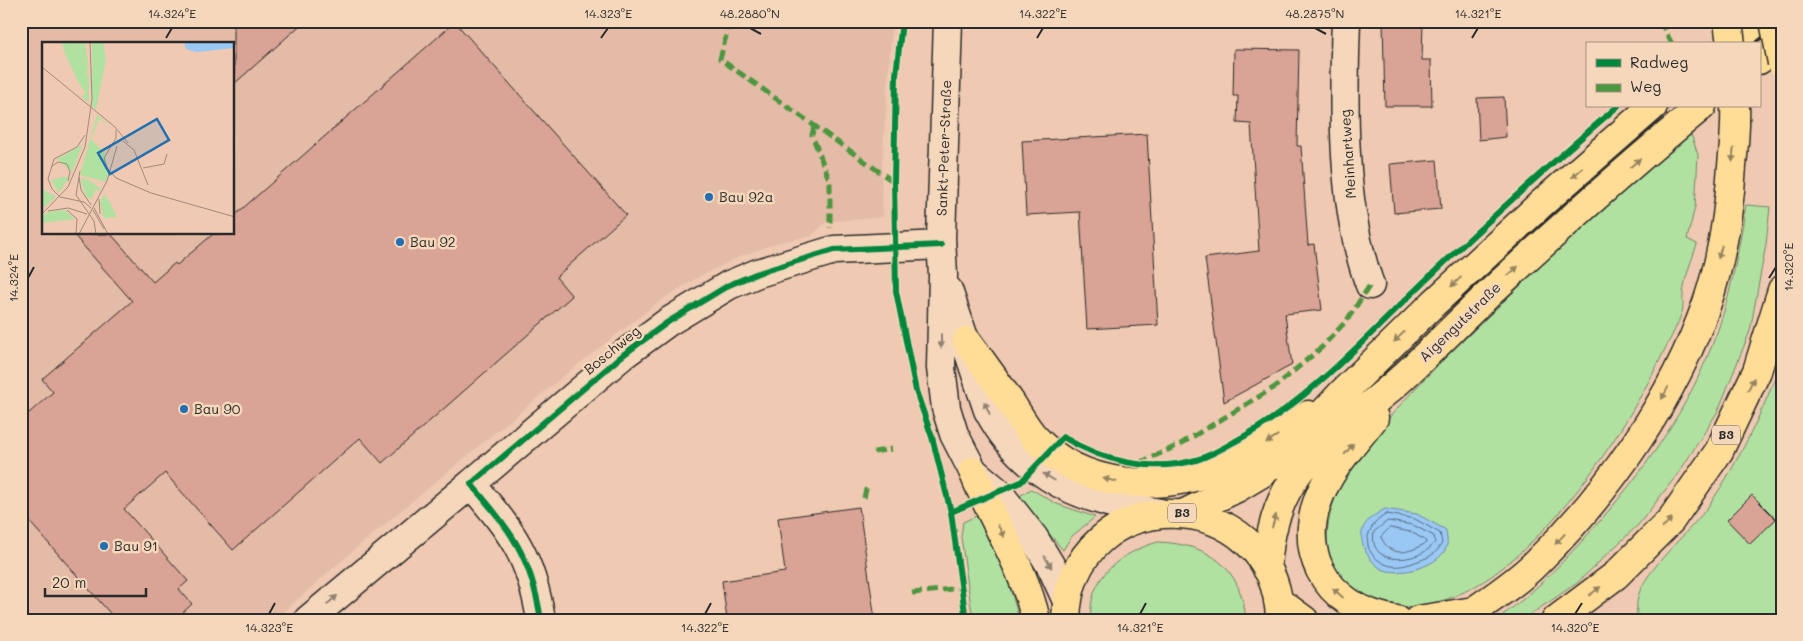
<svg xmlns="http://www.w3.org/2000/svg" width="1803" height="641" font-family="Mali,sans-serif">
	<style>
		.built { fill: #e4bba6; fill-rule: evenodd }
		.green { fill: #b1e1a1; stroke: #6e8666 }
		.water { fill: #9ac8f5; stroke: #6e89a4 }
		.lines { fill: none; stroke-linecap: round; stroke-linejoin: round }
		.shore { stroke: #576a7c; stroke-width: 1 }
		.building { fill: #d9a395; stroke: #2b2b2b }
		.minor-casing { stroke: #2b2b2b; stroke-width: 31 }
		.tertiary-casing { stroke: #2b2b2b; stroke-width: 31 }
		.primary-casing { stroke: #2b2b2b; stroke-width: 31 }
		.minor { stroke: #f5d7bb; stroke-width: 28 }
		.tertiary { stroke: #f5d7bb; stroke-width: 28 }
		.primary { stroke: #ffdd96; stroke-width: 28 }
		.primary-bridge-casing { stroke: #2b2b2b; stroke-width: 31; stroke-linecap: butt }
		.primary-bridge { stroke: #ffdd96; stroke-width: 28 }
		.quiet { stroke: #4d9640; stroke-width: 5; stroke-dasharray: 10 5; stroke-linecap: butt }
		.cycleway-casing { stroke: #f5d7bb; stroke-width: 9 }
		.cycleway { stroke: #00873e; stroke-width: 6 }
		.oneway { fill: #958460 }
		.oneway2 { fill: #908173 }
		.ticks { fill: none; stroke: #2b2b2b; stroke-width: 2 }
		.poi-dot { fill: #1f6fb2; stroke: #f5d7bb; stroke-width: 2 }
		.labels { text-anchor: middle; stroke-width: 5; stroke-linejoin: round; paint-order: stroke }
		.shield { fill: #f5d7bb; stroke: #685f56; stroke-width: 1 }
		.shield-label { font-size: 12px; font-weight: bold; fill: #2b2b2b }
		.street-label { font-size: 14px; fill: #2b2b2b; stroke: #f5d7bb }
		.poi-label { font-size: 14px; fill: #2b2b2b; stroke: #f5d7bb; text-anchor: start }
		.inset-road { fill: none; stroke: #a18a7b; stroke-width: 1 }
		.view { fill: #1f6fb2; fill-opacity: 0.15; stroke: #1f6fb2; stroke-width: 2.5 }
		.inset-edge { fill: none; stroke: #2b2b2b; stroke-width: 2.5 }
		.neatline { fill: none; stroke: #2b2b2b; stroke-width: 2 }
		.ticks-label { font-size: 12px; text-anchor: middle; fill: #2b2b2b }
	</style>
	<rect width="100%" height="100%" fill="#efc9b1"/>
	<filter id="ink" filterUnits="userSpaceOnUse"><feTurbulence type="fractalNoise" baseFrequency=".02" numOctaves="2"/><feDisplacementMap in="SourceGraphic" scale="10" xChannelSelector="R" yChannelSelector="G"/><feConvolveMatrix kernelMatrix="1 2 1 2 8 2 1 2 1" color-interpolation-filters="sRGB"/></filter>
	<g filter="url(#ink)">
		<!-- built -->
		<path class="built" d="M21,21H892L881,180L883,217L826,222L811,236L777,243L741,256L702,275L661,300L572,369L363,542L274,620H21ZM44,44H234V234H44Z"/>
		<!-- green -->
		<path class="green" d="M1689,128L1698,155L1695,207L1687,239L1697,244C1692,260 1684,278 1683,295C1682,301 1684,306 1682,312C1678,325 1671,337 1665,349C1629,426 1563,524 1493,575C1470,591 1440,605 1412,607C1377,609 1334,587 1328,549C1324,526 1334,496 1345,476C1355,457 1369,441 1383,425C1412,390 1444,359 1476,328C1546,260 1617,194 1689,128Z
			M1746,205L1770,207L1766,244L1750,331L1718,411L1680,471L1639,524L1577,583L1522,620H1495C1528,599 1556,569 1582,541C1635,483 1682,421 1711,348C1730,303 1738,253 1746,205Z
			M1782,361V620H1637C1637,613 1636,604 1638,597C1644,570 1693,529 1710,504C1740,460 1763,410 1782,361Z
			M1031,489L1057,504L1095,517L1071,537L1063,550L1018,497Z
			M976,516C996,549 1010,582 1019,620H973L961,537L963,522Z
			M1158,542C1209,544 1241,566 1246,620H1091C1087,577 1122,552 1158,542Z"/>
		<!-- water -->
		<path class="water" d="M1385,509L1417,514L1446,530C1446,534 1448,541 1447,545C1442,566 1402,576 1384,570C1371,565 1357,543 1363,529C1366,519 1378,513 1385,509Z"/>
		<g class="lines">
			<!-- shore -->
			<path class="shore" d="M1387,514L1415,519L1440,533L1442,543C1436,554 1430,557 1418,561C1408,565 1395,569 1385,564C1359,552 1364,526 1387,514Z
				M1388,521L1413,525L1434,536L1435,542C1422,563 1367,569 1374,532Z
				M1390,528L1411,532L1425,540L1426,543C1409,553 1390,559 1381,537Z"/>
		</g>
		<!-- building -->
		<path class="building" d="M234,21H305L234,84Z
			M1383,21H1423L1422,60H1431L1432,106H1385Z
			M455,22L626,215L556,277L572,296L382,463L360,438L233,550L165,473L124,509L188,581L179,589L192,604L175,620H116L21,512V420L53,392L42,379L132,301L73,234H111L153,282L175,263L177,265L213,234H234V216Z
			M1234,49L1299,50L1297,146H1301L1308,245L1314,244L1322,310L1285,314L1292,365L1224,402L1205,258L1259,251L1251,124L1237,123L1238,96H1233Z
			M1504,97L1506,137L1479,140L1477,98Z
			M1147,134L1158,325L1087,329L1080,212L1026,215L1022,141Z
			M1437,160L1441,209L1394,213L1390,164Z
			M1752,495L1776,519L1750,544L1727,520Z
			M859,507L875,620H727L722,581L785,572L778,518Z"/>
		<g class="lines">
			<!-- minor casing -->
			<g class="minor-casing">
				<path id="minor" d="M1346,21C1343,103 1341,208 1370,285
					M308,620L471,484
					M541,620C531,556 512,532 471,484L623,355L668,322L729,285L758,273L834,250L941,245"/>
			</g>
			<!-- tertiary casing -->
			<g class="tertiary-casing">
				<path id="tertiary" d="M948,21L941,238L943,275L941,368L946,408L954,434L973,471L998,492L1034,538L1052,568L1067,601
					M948,290L988,410C1025,480 1086,502 1161,513"/>
			</g>
			<!-- primary casing -->
			<g class="primary-casing">
				<path id="primary" d="M1730,44L1758,21
					M1759,60L1782,41
					M967,341C982,362 997,382 1011,403C1019,415 1025,427 1035,438C1082,489 1160,493 1221,468C1252,456 1280,433 1308,415
					M1374,418C1359,438 1341,456 1328,479C1289,545 1323,609 1397,620
					M973,471C993,523 1023,564 1036,620
					M1185,513L1237,488L1262,473L1291,448L1342,393L1434,303L1541,204L1653,106
					M1267,569C1269,533 1277,502 1298,473C1327,434 1370,408 1404,376C1439,343 1473,308 1508,276C1571,218 1636,160 1702,106
					M1278,601L1304,620
					M1066,620C1069,477 1277,480 1280,620
					M1418,620L1474,611
					M1461,620C1486,602 1514,585 1536,563C1609,492 1673,400 1707,303C1722,259 1729,213 1732,166C1734,146 1736,126 1735,106
					M1556,620L1616,575L1671,520L1719,451L1757,371L1782,290"/>
			</g>
			<!-- minor -->
			<use href="#minor" class="minor"/>
			<!-- tertiary -->
			<use href="#tertiary" class="tertiary"/>
			<!-- primary -->
			<use href="#primary" class="primary"/>
			<!-- primary-bridge casing -->
			<g class="primary-bridge-casing">
				<path id="primary-bridge" d="M1728,21L1731,44
					M1774,21L1782,63"/>
			</g>
			<!-- primary-bridge -->
			<use href="#primary-bridge" class="primary-bridge"/>
			<!-- quiet -->
			<path class="quiet" d="M730,21L720,59L894,182
				M1660,21L1672,44
				M814,126L812,135L830,182V228
				M874,452L892,449
				M1139,463L1179,445L1275,387L1322,347L1347,320L1370,285
				M864,498L867,485
				M912,593L961,588"/>
			<!-- cycleway casing -->
			<g class="cycleway-casing">
				<path id="cycleway" d="M902,21L896,75L894,182L896,291L916,391L932,437L951,512L966,620
					M951,512L1021,482L1063,437C1103,461 1150,473 1196,460C1210,456 1222,449 1234,442C1309,402 1366,337 1427,279C1489,220 1552,162 1618,106
					M541,620C531,556 512,532 471,484L623,355L668,322L729,285L758,273L834,250L941,245"/>
			</g>
			<!-- cycleway -->
			<use href="#cycleway" class="cycleway"/>
		</g>
		<!-- one-way arrows -->
		<defs><path id="oneway-solid" d="M-6-.8H1V-3.2L6.5 0L1 3.2V.8H-6Z" transform="scale(1.25)"/></defs>
		<g class="oneway">
			<use href="#oneway-solid" transform="translate(1733 155) rotate(95)"/>
			<use href="#oneway-solid" transform="translate(1635 163) rotate(-41)"/>
			<use href="#oneway-solid" transform="translate(1577 173) rotate(139)"/>
			<use href="#oneway-solid" transform="translate(1720 252) rotate(105)"/>
			<use href="#oneway-solid" transform="translate(1513 271) rotate(-42)"/>
			<use href="#oneway-solid" transform="translate(1456 282) rotate(137)"/>
			<use href="#oneway-solid" transform="translate(1399 337) rotate(136)"/>
			<use href="#oneway-solid" transform="translate(1751 384) rotate(-64)"/>
			<use href="#oneway-solid" transform="translate(1665 393) rotate(118)"/>
			<use href="#oneway-solid" transform="translate(1272 439) rotate(147)"/>
			<use href="#oneway-solid" transform="translate(1349 449) rotate(-50)"/>
			<use href="#oneway-solid" transform="translate(1110 480) rotate(-167)"/>
			<use href="#oneway-solid" transform="translate(1274 521) rotate(-73)"/>
			<use href="#oneway-solid" transform="translate(1667 523) rotate(-48)"/>
			<use href="#oneway-solid" transform="translate(1001 531) rotate(62)"/>
			<use href="#oneway-solid" transform="translate(1560 539) rotate(133)"/>
			<use href="#oneway-solid" transform="translate(1595 591) rotate(-38)"/>
			<use href="#oneway-solid" transform="translate(1338 593) rotate(-138)"/>
		</g>
		<g class="oneway2">
			<use href="#oneway-solid" transform="translate(941 341) rotate(90)"/>
			<use href="#oneway-solid" transform="translate(987 408) rotate(-114)"/>
			<use href="#oneway-solid" transform="translate(1049 477) rotate(-148)"/>
			<use href="#oneway-solid" transform="translate(1048 562) rotate(59)"/>
			<use href="#oneway-solid" transform="translate(332 600) rotate(-40)"/>
		</g>
	</g>
	<!-- ticks -->
	<path class="ticks" d="M750,28L761,34M1315,28L1326,34M166,38L172,28M601,38L608,28M1037,38L1043,28M1472,38L1478,28M28,278L34,267M1769,278L1776,267M269,614L275,603M705,614L711,603M1140,614L1146,603M1575,614L1582,603"/>
	<!-- markers -->
	<g class="poi-dot">
		<circle cx="709" cy="197" r="5"/>
		<circle cx="400" cy="242" r="5"/>
		<circle cx="184" cy="409" r="5"/>
		<circle cx="104" cy="546" r="5"/>
	</g>
	<g class="labels">
		<!-- shield labels -->
		<g class="shield">
			<rect x="1712" y="425.5" width="28" height="19" rx="4"/>
			<rect x="1168" y="503.5" width="28" height="19" rx="4"/>
		</g>
		<g class="shield-label">
			<text x="1726" y="439">B3</text>
			<text x="1182" y="517">B3</text>
		</g>
		<!-- street labels -->
		<g class="street-label">
			<text transform="translate(944 148) rotate(-88)" y="5">Sankt-Peter-Straße</text>
			<text transform="translate(1348 154) rotate(-94)" y="5">Meinhartweg</text>
			<text transform="translate(1460 322) rotate(-44)" y="5">Aigengutstraße</text>
			<text transform="translate(612 350) rotate(-39)" y="5">Boschweg</text>
		</g>
		<!-- poi labels -->
		<g class="poi-label">
			<text x="719" y="202">Bau 92a</text>
			<text x="410" y="247">Bau 92</text>
			<text x="194" y="414">Bau 90</text>
			<text x="114" y="551">Bau 91</text>
		</g>
	</g>
	<!-- overview -->
	<g transform="translate(42 42)">
		<rect width="192" height="192" fill="#efc9b1"/>
		<path d="M18,0L24,9L20,0H34L46,29L42,35L47,31V61L37,52L41,54L44,51L36,40ZM35,0H43L47,29L37,8ZM50,0H61L64,18L54,67L50,64ZM55,73L68,84L57,77L49,97L62,110L67,131L64,140L38,133ZM40,103L30,130L15,117L38,104ZM19,135H27L17,151L9,138ZM38,135L47,138L59,147L56,150L54,146L50,157L44,155L38,136L52,143ZM0,147L14,155L0,167ZM62,152L67,159L75,175L62,176L58,161ZM23,168L33,177L0,181V174L6,170Z" fill="#b1e1a1"/>
		<path d="M142,0H192V6L155,10L144,7Z" fill="#9ac8f5"/>
		<path class="inset-road" d="M0,25L73,85L86,101M74,88V96L62,116L65,126L74,136L109,151L193,175M43,93L35,105L12,117L6,137L10,147L18,155L42,160L49,166M81,99L92,108L106,143M9,125L16,120L25,122L28,130L26,139M101,126L122,122L125,112M38,129L34,153L52,179L54,192M37,135L39,148L49,163M57,157L58,172M52,166L66,192M25,168L35,177L34,192M51,168L62,187M6,169L26,166L45,172M0,172L26,145L43,105L50,57L48,0M37,192L65,139L75,104"/>
		<path class="view" d="M115,77L127,98L68,132L56,111Z"/>
		<rect width="192" height="192" class="inset-edge"/>
	</g>
	<!-- margin -->
	<rect width="1803" height="641" fill="none" stroke="#f5d7bb" stroke-width="55"/>
	<!-- legend -->
	<rect x="1586" y="42" width="175" height="65" fill="#f5d7bb" stroke="#a49281"/>
	<rect x="1596" y="59" width="25" height="8" fill="#00873e" stroke="#a49281"/>
	<text x="1630" y="68" font-size="15" fill="#2b2b2b">Radweg</text>
	<rect x="1596" y="84" width="25" height="8" fill="#4d9640" stroke="#a49281"/>
	<text x="1630" y="92" font-size="15" fill="#2b2b2b">Weg</text>
	<!-- scale -->
	<path d="M45 588v8h101v-8" fill="none" stroke="#2b2b2b" stroke-width="2.5"/>
	<text x="52" y="588" font-size="15" fill="#2b2b2b" stroke="#f5d7bb" stroke-width="4" paint-order="stroke">20 m</text>
	<rect x="28" y="28" width="1748" height="586" class="neatline"/>
	<g class="ticks-label">
		<text x="172" y="18">14.324°E</text>
		<text x="608" y="18">14.323°E</text>
		<text x="750" y="18">48.2880°N</text>
		<text x="1043" y="18">14.322°E</text>
		<text x="1315" y="18">48.2875°N</text>
		<text x="1478" y="18">14.321°E</text>
		<text transform="translate(1789 267) rotate(-90)" y="4">14.320°E</text>
		<text transform="translate(14 278) rotate(-90)" y="4">14.324°E</text>
		<text x="269" y="632">14.323°E</text>
		<text x="705" y="632">14.322°E</text>
		<text x="1140" y="632">14.321°E</text>
		<text x="1575" y="632">14.320°E</text>
	</g>
</svg>
